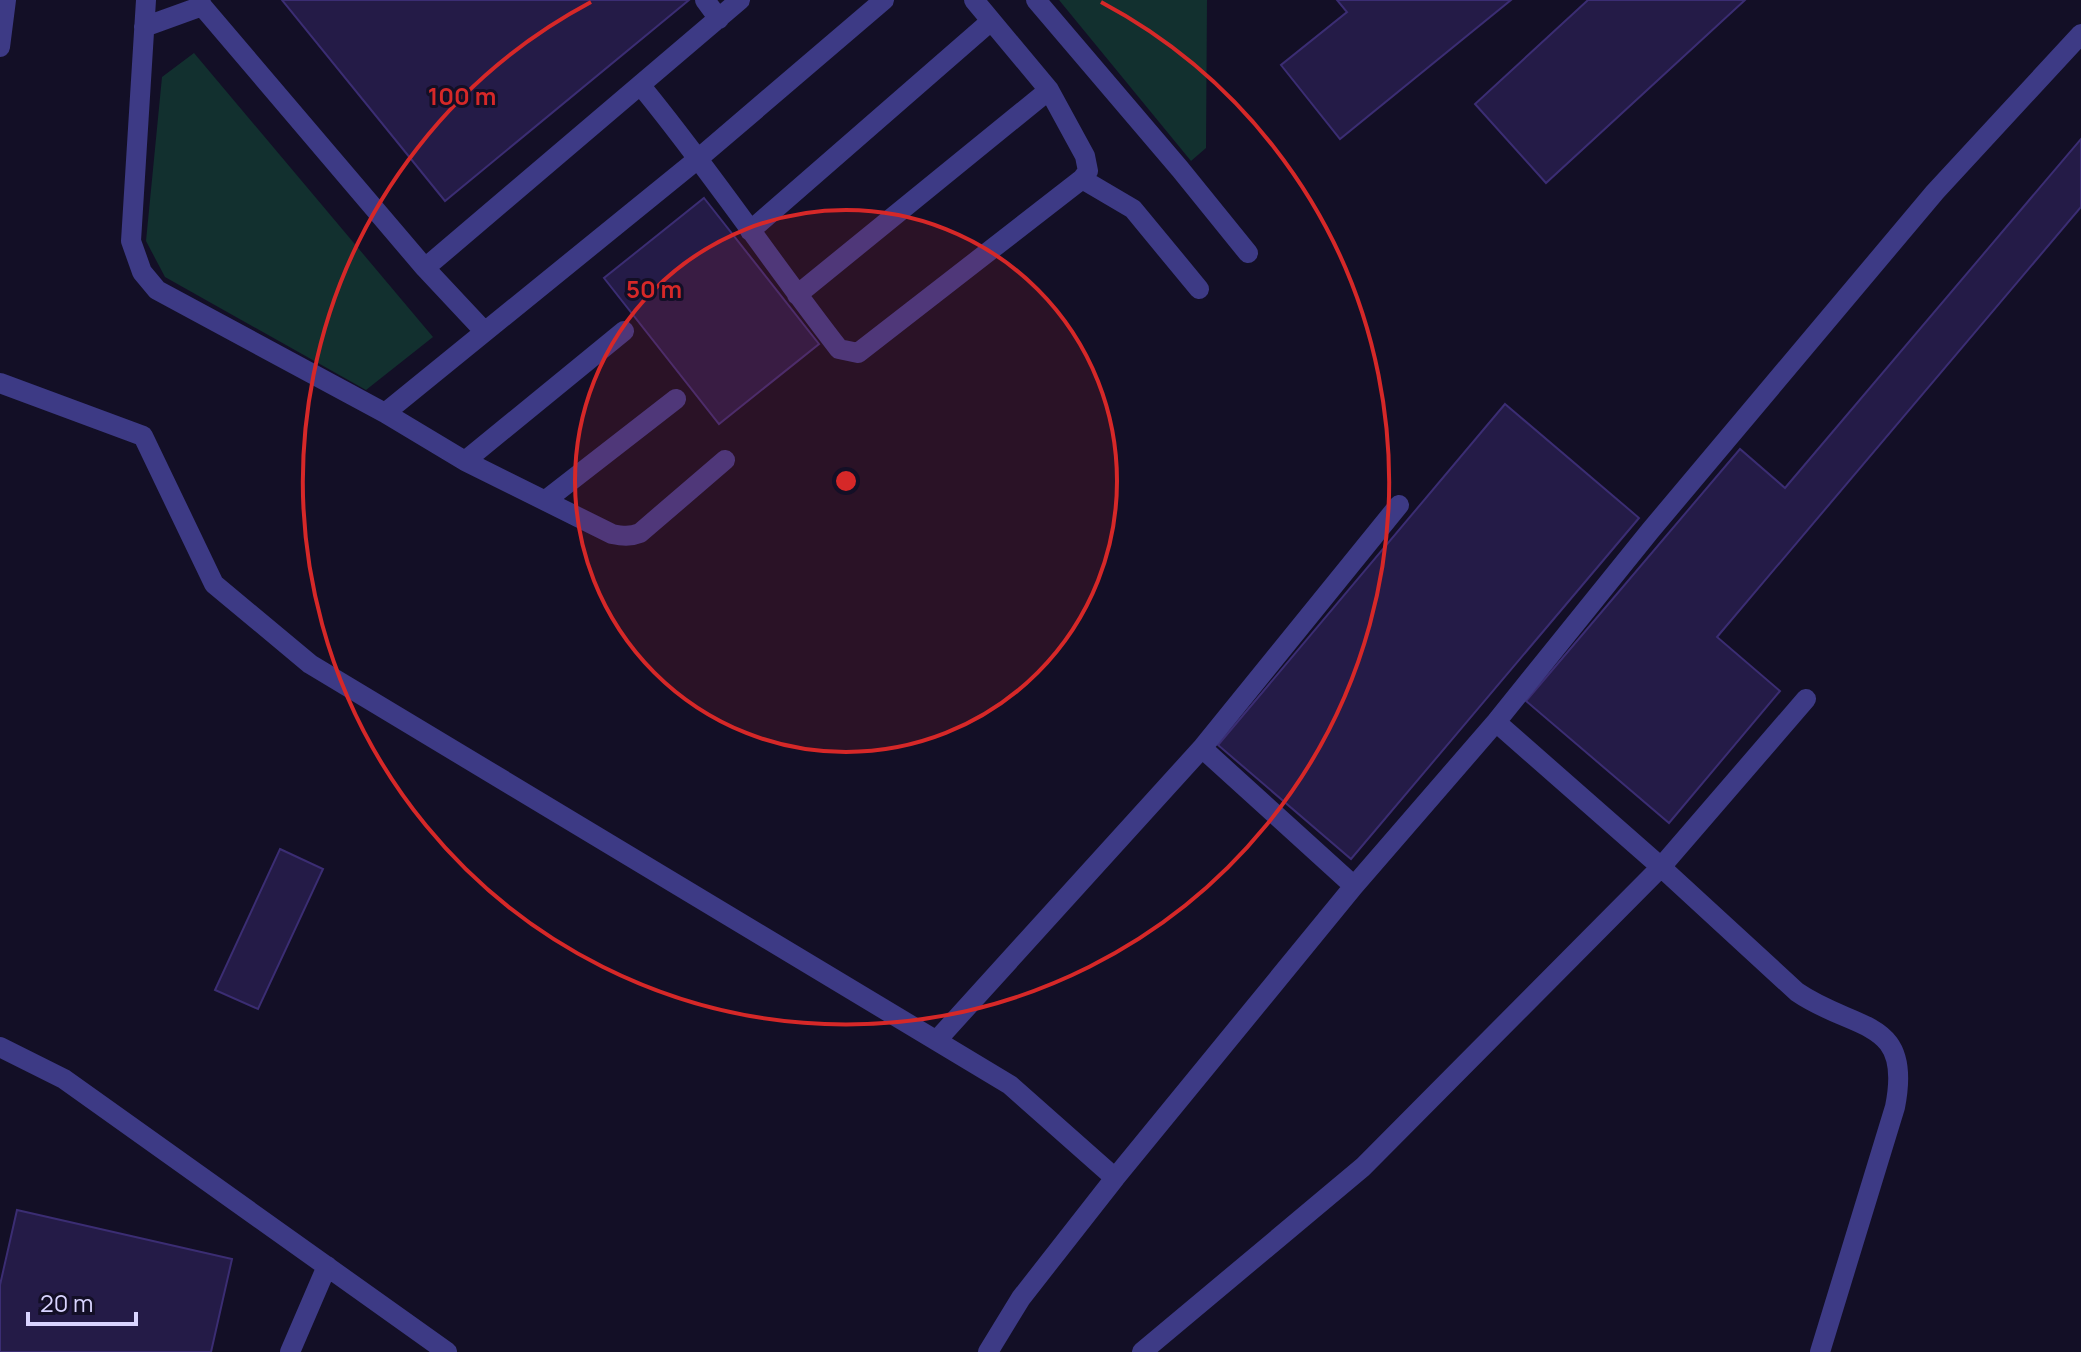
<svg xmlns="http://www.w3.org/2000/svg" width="2081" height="1352" font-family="Manrope,sans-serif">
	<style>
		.green { fill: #12302f }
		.building { fill: #241b47; stroke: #3b2d73; stroke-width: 2 }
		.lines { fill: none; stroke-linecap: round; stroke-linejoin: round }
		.minor { stroke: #3d3a85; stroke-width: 20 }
		.ring { fill: none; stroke: #d62828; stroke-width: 4 }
		.centre { fill: #d62828; stroke: #130f26; stroke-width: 4 }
		.ring-label { font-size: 24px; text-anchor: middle; font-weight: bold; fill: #d62828; stroke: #130f26; stroke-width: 6; stroke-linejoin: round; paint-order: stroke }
	</style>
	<rect width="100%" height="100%" fill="#130f26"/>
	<!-- green -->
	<path class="green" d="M1059,0H1207L1206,148L1191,161Z
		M194,53L433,337L366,390L165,277L146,241L162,77Z"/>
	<!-- building -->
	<path class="building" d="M282,0H689L445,201Z
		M1337,0H1511L1340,139L1281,65L1347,12Z
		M1588,0H1745L1546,183L1475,104Z
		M2081,139V207L1717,637L1780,691L1669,823L1526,701L1740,449L1785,488Z
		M704,198L819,344L719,424L604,278Z
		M1505,404L1639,518L1351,859L1218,745Z
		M280,849L323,869L258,1009L215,990Z
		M17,1210L232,1259L211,1352H0V1285Z"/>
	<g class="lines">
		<!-- minor -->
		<path class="minor" d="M146,0L131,241L142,272L157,290L385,413L699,158L884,0
			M200,0L202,6L425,268L484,331
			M705,0L719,19
			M1036,0L1180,169L1248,253
			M144,27L202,6
			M0,47L6,0
			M641,86C711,171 772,263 839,349L858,353L1082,179L1088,171L1085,156L1049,90L974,0
			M1082,179L1133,209L1199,289
			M750,231L991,21
			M425,268L740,0
			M797,295L1049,90
			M0,383L143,436L214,584L310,664L1010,1085L1115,1178L1021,1298L988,1352
			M385,413L465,461L612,534C622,536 630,537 640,533L725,460
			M465,461L624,331
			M546,500L676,399
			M1496,722L1661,867L1797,992C1855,1032 1913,1017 1895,1107L1820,1352
			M1202,748L1354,886
			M937,1040L1202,748L1399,505
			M0,1047L64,1079L447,1352
			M1115,1178L1354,886L1496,722L1650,531L1935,192L2081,34
			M290,1352L327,1266
			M1142,1352L1363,1167L1661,867L1806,699"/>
	</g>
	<!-- distance rings -->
	<circle cx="846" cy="481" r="271" fill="#d62828" fill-opacity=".12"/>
	<g class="ring">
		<circle cx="846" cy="481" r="271"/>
		<path d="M1101 2A543 543 0 1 1 591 2"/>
	</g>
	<circle cx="846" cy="481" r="12" class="centre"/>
	<g class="ring-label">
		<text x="462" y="105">100 m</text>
		<text x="654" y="298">50 m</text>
	</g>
	<!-- scale -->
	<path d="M28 1312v12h108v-12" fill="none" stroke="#d9d4ff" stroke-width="4"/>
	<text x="40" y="1312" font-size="24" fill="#d9d4ff" stroke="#130f26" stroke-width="6" paint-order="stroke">20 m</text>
</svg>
